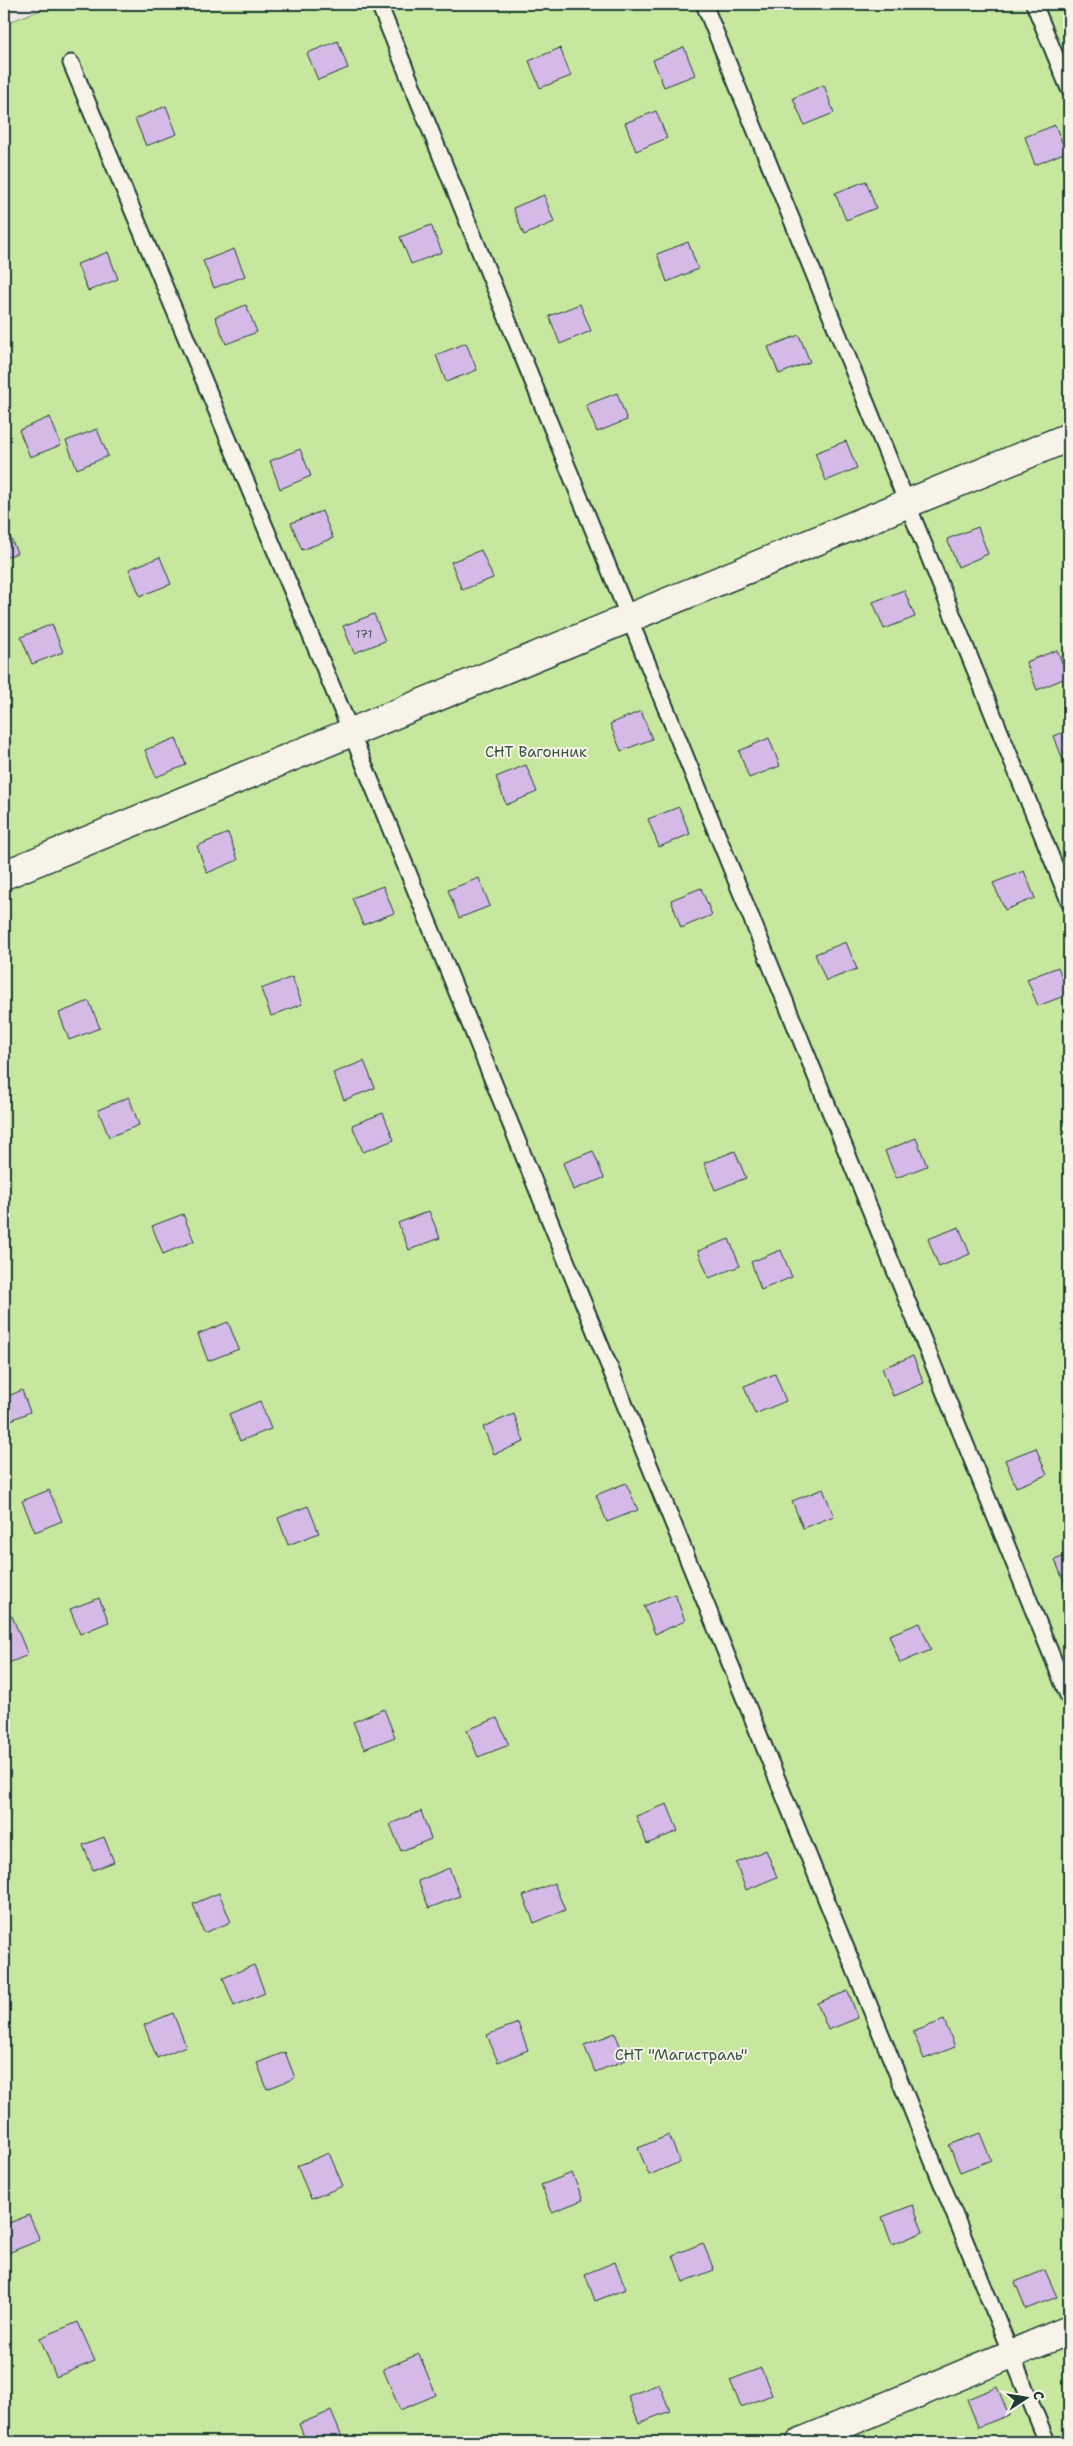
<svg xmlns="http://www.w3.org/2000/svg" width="1073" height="2446" font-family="'Shantell Sans',sans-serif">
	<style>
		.green { fill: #c7e79f; stroke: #73926a }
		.building { fill: #d5b9e7; stroke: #1f3d34 }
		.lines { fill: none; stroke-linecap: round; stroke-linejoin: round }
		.service-casing { stroke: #1f3d34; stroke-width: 19 }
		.minor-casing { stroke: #1f3d34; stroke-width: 31 }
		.service { stroke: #f7f3e8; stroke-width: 15 }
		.minor { stroke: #f7f3e8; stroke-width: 28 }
		.labels { text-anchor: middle; stroke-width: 4; stroke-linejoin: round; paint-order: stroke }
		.number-label { font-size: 12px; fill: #4c5c61 }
		.park-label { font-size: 15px; fill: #385644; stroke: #f7f3e8 }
	</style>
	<rect width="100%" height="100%" fill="#f0e7e8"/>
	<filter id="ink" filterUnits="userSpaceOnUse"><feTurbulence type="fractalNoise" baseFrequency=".02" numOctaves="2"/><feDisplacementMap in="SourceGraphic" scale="10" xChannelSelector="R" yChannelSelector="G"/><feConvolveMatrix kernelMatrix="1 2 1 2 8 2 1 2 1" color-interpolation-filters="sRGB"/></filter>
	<g filter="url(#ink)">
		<!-- green -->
		<path class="green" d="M55,4H1069V2442H4V24Z"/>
		<!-- building -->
		<path class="building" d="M338,41L348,68L318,80L307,53Z
			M684,47L695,75L664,87L653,60Z
			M560,48L571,76L540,88L529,61Z
			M824,85L834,113L804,125L793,98Z
			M166,106L177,134L146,146L135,119Z
			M656,111L667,138L636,151L625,123Z
			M1055,125L1066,152L1035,165L1025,137Z
			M866,181L876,208L846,220L835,193Z
			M544,195L554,222L524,235L513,208Z
			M431,225L442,252L411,264L400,237Z
			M688,242L698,269L667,282L657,254Z
			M234,249L245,276L214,288L203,261Z
			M108,252L118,279L88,291L77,264Z
			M580,304L591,331L560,344L549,316Z
			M246,305L257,332L226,344L215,317Z
			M799,335L810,362L779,374L768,347Z
			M466,343L477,370L446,382L436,355Z
			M617,393L627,420L597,432L586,405Z
			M50,417L61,445L30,457L19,430Z
			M97,429L108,456L77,469L66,441Z
			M846,441L857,468L826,481L815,453Z
			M300,449L311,476L280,489L270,461Z
			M322,511L333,538L302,550L291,523Z
			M6,526L17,553L4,558V527Z
			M978,527L988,554L958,567L947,539Z
			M481,550L493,578L462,590L451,562Z
			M160,557L171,584L140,596L129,569Z
			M904,590L915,617L884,629L873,602Z
			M374,614L385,641L354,653L343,626Z
			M52,624L63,652L32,664L21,637Z
			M1057,650L1068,677L1037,690L1026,662Z
			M641,711L652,739L621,751L610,724Z
			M1069,730V761L1064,763L1054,736Z
			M176,738L186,765L156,777L145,750Z
			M769,738L780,766L749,778L739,751Z
			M526,765L537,792L506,805L496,777Z
			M679,807L690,834L659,847L648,819Z
			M228,833L238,860L207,873L197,846Z
			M1024,871L1035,898L1005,910L993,883Z
			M479,878L490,906L459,918L448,890Z
			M383,886L394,913L363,925L352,898Z
			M701,888L712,915L681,928L671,900Z
			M846,942L857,969L826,981L815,954Z
			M1058,967L1069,994L1038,1006L1027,979Z
			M292,977L302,1004L271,1016L261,989Z
			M89,1001L100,1028L69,1040L59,1013Z
			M364,1061L375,1088L344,1100L333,1073Z
			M129,1097L139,1125L109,1137L98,1110Z
			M383,1113L394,1140L363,1152L352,1125Z
			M916,1138L927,1166L896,1178L885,1151Z
			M593,1151L604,1178L573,1190L563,1163Z
			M735,1151L746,1178L715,1190L704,1163Z
			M429,1211L440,1238L409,1250L398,1223Z
			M183,1214L194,1241L163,1254L152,1226Z
			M959,1227L970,1254L939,1267L928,1239Z
			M729,1239L740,1266L709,1278L698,1251Z
			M781,1250L792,1277L761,1290L751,1262Z
			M228,1322L239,1349L208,1361L198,1334Z
			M913,1356L924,1383L893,1396L882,1368Z
			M775,1374L786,1401L755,1414L744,1386Z
			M22,1390L30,1412L4,1423V1398Z
			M260,1401L271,1429L240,1441L229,1414Z
			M514,1414L524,1442L494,1454L483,1427Z
			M1036,1448L1047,1475L1016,1487L1005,1460Z
			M626,1483L638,1510L607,1522L596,1495Z
			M823,1489L834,1516L803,1528L792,1501Z
			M49,1490L62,1521L35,1532L22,1501Z
			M308,1506L319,1533L288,1545L278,1518Z
			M1069,1554V1586L1066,1587L1055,1560Z
			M675,1594L685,1621L655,1634L644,1606Z
			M99,1598L109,1622L80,1634L70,1609Z
			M12,1616L28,1655L4,1665V1620Z
			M920,1623L931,1650L900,1663L889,1635Z
			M384,1709L395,1737L364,1749L353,1722Z
			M497,1718L509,1745L478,1757L467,1730Z
			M667,1804L678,1831L647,1844L636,1816Z
			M421,1811L431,1839L401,1851L390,1824Z
			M104,1837L114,1862L93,1870L83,1845Z
			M766,1850L777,1877L746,1890L736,1863Z
			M449,1868L460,1896L429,1908L418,1881Z
			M554,1883L565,1910L534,1923L523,1896Z
			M219,1893L231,1922L204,1933L193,1904Z
			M254,1965L265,1993L234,2006L223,1978Z
			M848,1991L858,2018L828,2030L817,2003Z
			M173,2013L186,2046L157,2058L144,2025Z
			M944,2020L955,2047L924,2059L913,2032Z
			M518,2023L528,2050L498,2062L487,2035Z
			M615,2033L626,2060L595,2072L584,2045Z
			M285,2052L295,2078L267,2089L257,2063Z
			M980,2133L991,2160L960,2172L949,2145Z
			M669,2135L680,2162L649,2175L638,2148Z
			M329,2153L343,2186L311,2199L297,2166Z
			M572,2173L583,2200L552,2212L541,2185Z
			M913,2205L923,2232L892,2245L882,2217Z
			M29,2215L40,2240L8,2253L4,2242V2225Z
			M703,2243L714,2270L683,2282L673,2255Z
			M615,2262L626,2289L595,2301L585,2274Z
			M1045,2270L1057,2297L1026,2309L1015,2282Z
			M78,2322L95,2361L56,2377L40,2338Z
			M419,2354L436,2395L400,2410L383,2369Z
			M761,2368L772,2395L741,2407L730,2380Z
			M659,2384L670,2411L639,2423L628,2396Z
			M997,2387L1009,2415L978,2427L967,2399Z
			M331,2411L344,2442H306L299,2424Z"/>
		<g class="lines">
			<!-- service casing -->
			<g class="service-casing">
				<path id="service" d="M379,4L1069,1698
					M704,4L1069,901
					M1034,4L1069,89
					M71,63L351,732L1047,2442"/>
			</g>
			<!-- minor casing -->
			<g class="minor-casing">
				<path id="minor" d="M4,875L1069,437
					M801,2442L1069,2330"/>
			</g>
			<!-- service -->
			<use href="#service" class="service"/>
			<!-- minor -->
			<use href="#minor" class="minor"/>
		</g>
	</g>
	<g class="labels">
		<!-- number labels -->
		<g class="number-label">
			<text x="364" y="638">171</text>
		</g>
		<!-- park labels -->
		<g class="park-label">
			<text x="536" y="757">СНТ Вагонник</text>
			<text x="681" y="2060">СНТ "Магистраль"</text>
		</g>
	</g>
	<!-- margin -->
	<rect width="1073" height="2446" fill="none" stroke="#f7f3e8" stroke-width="20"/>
	<rect x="10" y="10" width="1053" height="2426" fill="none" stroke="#1f3d34" stroke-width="2" filter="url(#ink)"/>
	<!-- north arrow -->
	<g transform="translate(1026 2398) rotate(78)" stroke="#f7f3e8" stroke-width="4" paint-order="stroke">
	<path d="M0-4L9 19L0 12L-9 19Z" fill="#1f3d34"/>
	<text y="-8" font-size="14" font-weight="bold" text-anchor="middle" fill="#1f3d34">С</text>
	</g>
</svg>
